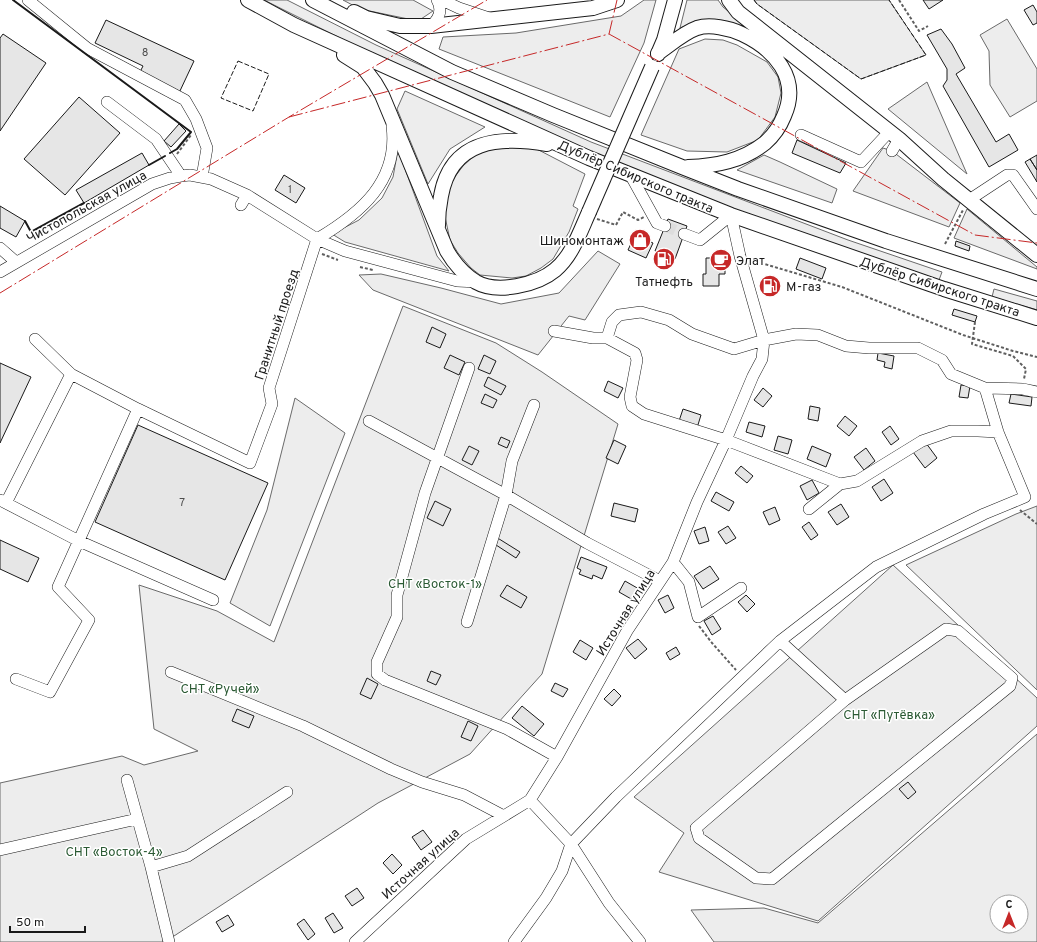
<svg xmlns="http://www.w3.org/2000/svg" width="1037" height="942" font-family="Overpass,sans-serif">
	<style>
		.built { fill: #ededed; stroke: #6a6a6a; fill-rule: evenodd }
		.building { fill: #e6e6e6; stroke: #1a1a1a }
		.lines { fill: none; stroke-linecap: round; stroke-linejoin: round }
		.minor-tunnel { stroke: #ddd; stroke-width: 11; stroke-dasharray: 11 5.5; stroke-linecap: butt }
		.minor-casing { stroke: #1a1a1a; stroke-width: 12 }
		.major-casing { stroke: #1a1a1a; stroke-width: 16 }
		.path { stroke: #5f5f5f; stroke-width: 2; stroke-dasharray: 3 2; stroke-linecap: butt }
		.minor { stroke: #fff; stroke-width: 11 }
		.major { stroke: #fff; stroke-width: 14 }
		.major-bridge-casing { stroke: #1a1a1a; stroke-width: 16; stroke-linecap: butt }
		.major-bridge { stroke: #fff; stroke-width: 14 }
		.fence { stroke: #1a1a1a; stroke-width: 1; stroke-dasharray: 5 2; stroke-linecap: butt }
		.wall { stroke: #1a1a1a; stroke-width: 2 }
		.power { stroke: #c62828; stroke-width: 1; stroke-dasharray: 14 3 2 3; stroke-linecap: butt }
		.labels { text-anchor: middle; stroke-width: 3; stroke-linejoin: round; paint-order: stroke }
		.number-label { font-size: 11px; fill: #4d4d4d }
		.street-label { font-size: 13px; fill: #1a1a1a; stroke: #fff }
		.poi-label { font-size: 13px; fill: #1a1a1a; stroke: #fff; text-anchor: start }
		.park-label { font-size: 13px; fill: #2b5a34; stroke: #fff }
	</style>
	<rect width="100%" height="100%" fill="#fff"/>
	<!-- built -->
	<path class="built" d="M264,0H287L376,45L591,142L848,240L942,272L939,280L778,226L579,149L360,48Z
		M343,0H413L433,11L418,21L360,9Z
		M644,0H656L644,43L610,117L439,49L443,37L516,33L621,16Z
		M687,0H718L723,7L759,36L693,23L680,28Z
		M754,0H889L926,55L861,79L757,4Z
		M1007,19L1037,69V101L1010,117L990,85L989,51L980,35Z
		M705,39L723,40L737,45L767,62L778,77L781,93L775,117L758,140L727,152L687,151L641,135L679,49Z
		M927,82L967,174L888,109Z
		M405,91L485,127L450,149L428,184L397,109Z
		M529,145L585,174L573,206L578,209L569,232L553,259L541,268L526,276L512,278L480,275L471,268L458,253L450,240L444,212L447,192L454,178L463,166L475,155L492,148Z
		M883,148L892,151L960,203L949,227L853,191Z
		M398,150L437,256L449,271L345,242L332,234L359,220L382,198L393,177Z
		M764,155L780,162L837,189L832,203L737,170Z
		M967,209L1037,267V269L954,238Z
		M598,251L620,264L585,320L569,316L538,355L373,290L359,275L381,274L441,288L501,304L559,293Z
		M994,289L1037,301V310L992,297Z
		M403,306L496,343L542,372L618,424L542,674L470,754L378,803L174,936L163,940V942H0V783L122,756L144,765L198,751L154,729L139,585L217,611L274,642Z
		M295,398L345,433L270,626L230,603L267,510Z
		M1037,506V690L906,565L1016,514Z
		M893,565L1037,698V726L818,921L659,872L684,833L634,797Z
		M1037,734V942H714L691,910L764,908L818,923ZM997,902H1021V926H997Z"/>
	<!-- building -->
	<path class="building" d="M923,0H943L929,9Z
		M1033,5L1037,12V23L1033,25L1024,10Z
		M106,20L194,61L179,93L139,74L143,66L95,43Z
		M941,29L952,44L965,68L956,74L996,142L1009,134L1018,150L989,167L943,86L947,80V69L927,35Z
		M3,34L46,63L0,131V38Z
		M79,97L120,133L65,195L24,159Z
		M179,124L186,131L171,147L164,141Z
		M797,140L846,163L840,173L792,153Z
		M142,153L149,165L84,203L76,190Z
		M1037,155V170L1030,159Z
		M1030,159L1037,170V182L1025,162Z
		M284,175L305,188L296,203L275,190Z
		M0,206L25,221L16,237L0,228Z
		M668,219L687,226L675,259L655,251Z
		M635,235L653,243L646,258L628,250Z
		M956,241L970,246L969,251L955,246Z
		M660,253L673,258L670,265L657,261Z
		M706,258H725V274H719V286H703V274H706Z
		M800,258L826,268L822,279L796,269Z
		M954,309L977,316L975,322L952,315Z
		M432,327L446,334L440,348L426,342Z
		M878,353L894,356L892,369L884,367L885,362L877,360Z
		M450,355L465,362L459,375L444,368Z
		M484,355L496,361L490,374L478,369Z
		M0,363L31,377L0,443Z
		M488,377L506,386L501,395L484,386Z
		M608,381L623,388L618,398L604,391Z
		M961,385L970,386L968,398L959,397Z
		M763,388L772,396L763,407L754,400Z
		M485,394L497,400L493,408L481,403Z
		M1011,394L1032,397L1031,406L1009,403Z
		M810,406L820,408L818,421L808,419Z
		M683,409L701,415L697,428L679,421Z
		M845,416L857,426L849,436L837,426Z
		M749,422L765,426L762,437L746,432Z
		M138,425L268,483L225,580L95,522Z
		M890,426L899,439L891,445L882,432Z
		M778,436L792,440L788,454L774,450Z
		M501,437L510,441L507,448L498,444Z
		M614,440L626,446L618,464L606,458Z
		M926,443L937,458L925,468L913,452Z
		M469,446L479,451L472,465L462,460Z
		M812,446L831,454L826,467L807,459Z
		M866,448L875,461L864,470L854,457Z
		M741,466L753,476L747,483L735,473Z
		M884,479L893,493L881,501L872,487Z
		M812,480L819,493L807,500L800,486Z
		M716,492L734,502L729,511L711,501Z
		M435,501L451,509L443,526L427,518Z
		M614,503L638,509L635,522L611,516Z
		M841,504L849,517L837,525L828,512Z
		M775,507L780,520L769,525L763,512Z
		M809,522L818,535L811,540L802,527Z
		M728,526L736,538L726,544L718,532Z
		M705,527L709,541L699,544L694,531Z
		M496,537L520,552L516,558L493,543Z
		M0,540L39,558L28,582L0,569Z
		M581,557L607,567L602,579L593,575L592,579L579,574L581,570L577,568Z
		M710,566L719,579L703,589L694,576Z
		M625,581L639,589L633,600L619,592Z
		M507,585L527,597L521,608L500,596Z
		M668,595L674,608L665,613L658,600Z
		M746,595L755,604L747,612L738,602Z
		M713,616L721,629L712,635L704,621Z
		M638,639L647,649L635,659L626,648Z
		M580,640L593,648L586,660L573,652Z
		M676,647L680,654L670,660L666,653Z
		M431,671L441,675L436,685L427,681Z
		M367,678L378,684L371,699L360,694Z
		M555,683L568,689L563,697L551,691Z
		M614,689L621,696L612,706L604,699Z
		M522,706L544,724L534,736L512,718Z
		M237,709L254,716L249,728L232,721Z
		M468,721L478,726L471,741L461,737Z
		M908,782L916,792L908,799L899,789Z
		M423,830L432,842L421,850L412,837Z
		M392,854L402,865L393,874L383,863Z
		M357,888L364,898L352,906L345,896Z
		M333,913L343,928L334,933L325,918Z
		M228,915L234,925L222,932L216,922Z
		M304,919L315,934L308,940L297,924Z"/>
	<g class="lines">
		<!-- minor-tunnel -->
		<path class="minor-tunnel" d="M665,226L684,234"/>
		<!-- minor casing -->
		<g class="minor-casing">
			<path id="minor" d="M28,0L87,48L185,100L196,119L207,148L202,177
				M442,0L459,8L489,18
				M431,26C439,19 443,10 437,0
				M107,102L156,139L181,176
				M801,135L861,162L889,132
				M892,151L899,139
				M631,176L657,223L665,226
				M969,200L1007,175H1013L1037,209
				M241,205L247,195
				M317,239C361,213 399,181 392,126
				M0,248L16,262
				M0,272L152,184L170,178L181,176L190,175L211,179L247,195L317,239L345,251L457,281L478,282
				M554,331L593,338H607L635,353L637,360L630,397L632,406L644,414L726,440L840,484L857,481L922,441L951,431H978L998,432
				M607,338L612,322L619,315L641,312L669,320L692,334L734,349L764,340L796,334L818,335L846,346L869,348H918L942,360L951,374L985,388L1023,389L1037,392
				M35,339L71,374L138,409
				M469,368L425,493L397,595V617L377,662V674L385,680L507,729L557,757
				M369,421L506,495L587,543L660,581
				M0,500L79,541L213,600
				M6,503L71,374
				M809,509L840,484
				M673,562L689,582L698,617L741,588
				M467,622L506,495L512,461L534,405
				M946,629L958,631L1012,678L1010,686L772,879L756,878L699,838L696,828L845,700Z
				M780,641L845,700
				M171,672L303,726L391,769L422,782L464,795L504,816
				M16,679L50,692L89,620L58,587L138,409L250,463L272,404L269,388L317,239
				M127,780L151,867L169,942
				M530,800L571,844L609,903L640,942
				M0,850L137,819
				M151,867L188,856L287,792
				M355,942L466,839L530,800L557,757L627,631L673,562L697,502L726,440L753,376L762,359L764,340L740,256L731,215L700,240L684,234
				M514,942L546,898L562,871L571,844L616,797L780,641L876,567L984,514L1025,497L998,432L985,388"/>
		</g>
		<!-- major casing -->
		<g class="major-casing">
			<path id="major" d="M248,0L294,25L589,158L731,215L944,289L1037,318
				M313,0L452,72L553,115L682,167L738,189L886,241L1037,289
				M729,0L738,12L899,139L943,179L1037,255
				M354,12L366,18L400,26H431L593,8L617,0
				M658,53C670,45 683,33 697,28C710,24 729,28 742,34C774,49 801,78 784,116C780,126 773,136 765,143C742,161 716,166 688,167
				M658,54L664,40L675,0
				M344,55L363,67L375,83L382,95L447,251C454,263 463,274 476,282C497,294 537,285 555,270C572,256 580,232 589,212
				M438,226C438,216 439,206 441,196C451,139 500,136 547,144"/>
		</g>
		<!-- path -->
		<path class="path" d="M899,0L919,31L928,26
			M177,154L191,135
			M597,219L616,225L623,212L638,220L644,217
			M945,244L963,210
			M322,254L338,260
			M751,260L842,287L963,335L1013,351L1037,357
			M360,267L373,270
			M975,322L972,344L1013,356L1026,369L1024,379
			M1020,510L1037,524
			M699,626L712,643L736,670"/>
		<!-- minor -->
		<use href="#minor" class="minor"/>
		<!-- major -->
		<use href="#major" class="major"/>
		<!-- major-bridge casing -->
		<g class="major-bridge-casing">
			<path id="major-bridge" d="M589,212L652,67"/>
		</g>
		<!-- major-bridge -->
		<use href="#major-bridge" class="major-bridge"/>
		<!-- fence -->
		<path class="fence" d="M754,0L757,4L861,79L926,55L889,0
			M238,61L269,74L253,111L221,98Z"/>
		<!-- wall -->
		<path class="wall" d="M13,0L191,132L177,149L170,153
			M149,165L165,156
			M25,221L31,232L84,203"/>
		<!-- power -->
		<path class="power" d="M609,34L617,0
			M289,117L609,34L975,235L1037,243
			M0,293L289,117L487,0"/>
	</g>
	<!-- icons -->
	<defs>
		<g id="shop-disc" transform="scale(1.15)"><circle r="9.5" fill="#c62828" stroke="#fff"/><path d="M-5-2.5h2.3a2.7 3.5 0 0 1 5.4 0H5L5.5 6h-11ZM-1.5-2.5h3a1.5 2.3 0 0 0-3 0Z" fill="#fff"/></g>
		<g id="fuel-disc" transform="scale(1.15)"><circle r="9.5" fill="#c62828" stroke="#fff"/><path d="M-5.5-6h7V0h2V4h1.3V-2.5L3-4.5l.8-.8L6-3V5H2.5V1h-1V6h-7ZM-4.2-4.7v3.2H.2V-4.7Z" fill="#fff"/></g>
		<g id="cafe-disc" transform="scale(1.15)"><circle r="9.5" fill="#c62828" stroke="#fff"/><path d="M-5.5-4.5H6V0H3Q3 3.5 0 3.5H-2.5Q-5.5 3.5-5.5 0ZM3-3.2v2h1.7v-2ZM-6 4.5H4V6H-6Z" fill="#fff"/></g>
	</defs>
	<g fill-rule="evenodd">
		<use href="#shop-disc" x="640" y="240"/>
		<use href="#fuel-disc" x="664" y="259"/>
		<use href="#cafe-disc" x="721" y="260"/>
		<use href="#fuel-disc" x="770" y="286"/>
	</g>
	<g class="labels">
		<!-- number labels -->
		<g class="number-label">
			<text x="145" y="56">8</text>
			<text x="290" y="193">1</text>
			<text x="182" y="506">7</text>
		</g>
		<!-- street labels -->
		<g class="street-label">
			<text transform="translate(636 176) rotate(23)" y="5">Дублёр Сибирского тракта</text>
			<text transform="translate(86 206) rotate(-29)" y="5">Чистопольская улица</text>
			<text transform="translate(940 286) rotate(18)" y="5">Дублёр Сибирского тракта</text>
			<text transform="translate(276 324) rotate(-72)" y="5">Гранитный проезд</text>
			<text transform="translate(625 612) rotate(-58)" y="5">Источная улица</text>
			<text transform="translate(420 863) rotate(-42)" y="5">Источная улица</text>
		</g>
		<!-- poi labels -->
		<g class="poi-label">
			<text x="624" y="245" text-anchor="end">Шиномонтаж</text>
			<text x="736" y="265">Элат</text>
			<text x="664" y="286" text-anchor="middle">Татнефть</text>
			<text x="786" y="291">М-газ</text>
		</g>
		<!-- park labels -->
		<g class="park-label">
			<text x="435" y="588">СНТ «Восток-1»</text>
			<text x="220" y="693">СНТ «Ручей»</text>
			<text x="889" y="719">СНТ «Путёвка»</text>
			<text x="114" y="856">СНТ «Восток-4»</text>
		</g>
	</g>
	<!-- north arrow -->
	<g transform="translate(1009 914)"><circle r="19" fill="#ffffff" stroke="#a3a3a3"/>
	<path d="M0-3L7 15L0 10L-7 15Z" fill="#c62828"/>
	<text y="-6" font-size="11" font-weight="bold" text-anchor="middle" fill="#1a1a1a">С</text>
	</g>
	<!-- scale -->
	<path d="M10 926v6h75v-6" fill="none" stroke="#1a1a1a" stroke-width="2"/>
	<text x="16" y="926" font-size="12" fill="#1a1a1a" stroke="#ffffff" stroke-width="3" paint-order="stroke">50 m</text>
</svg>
